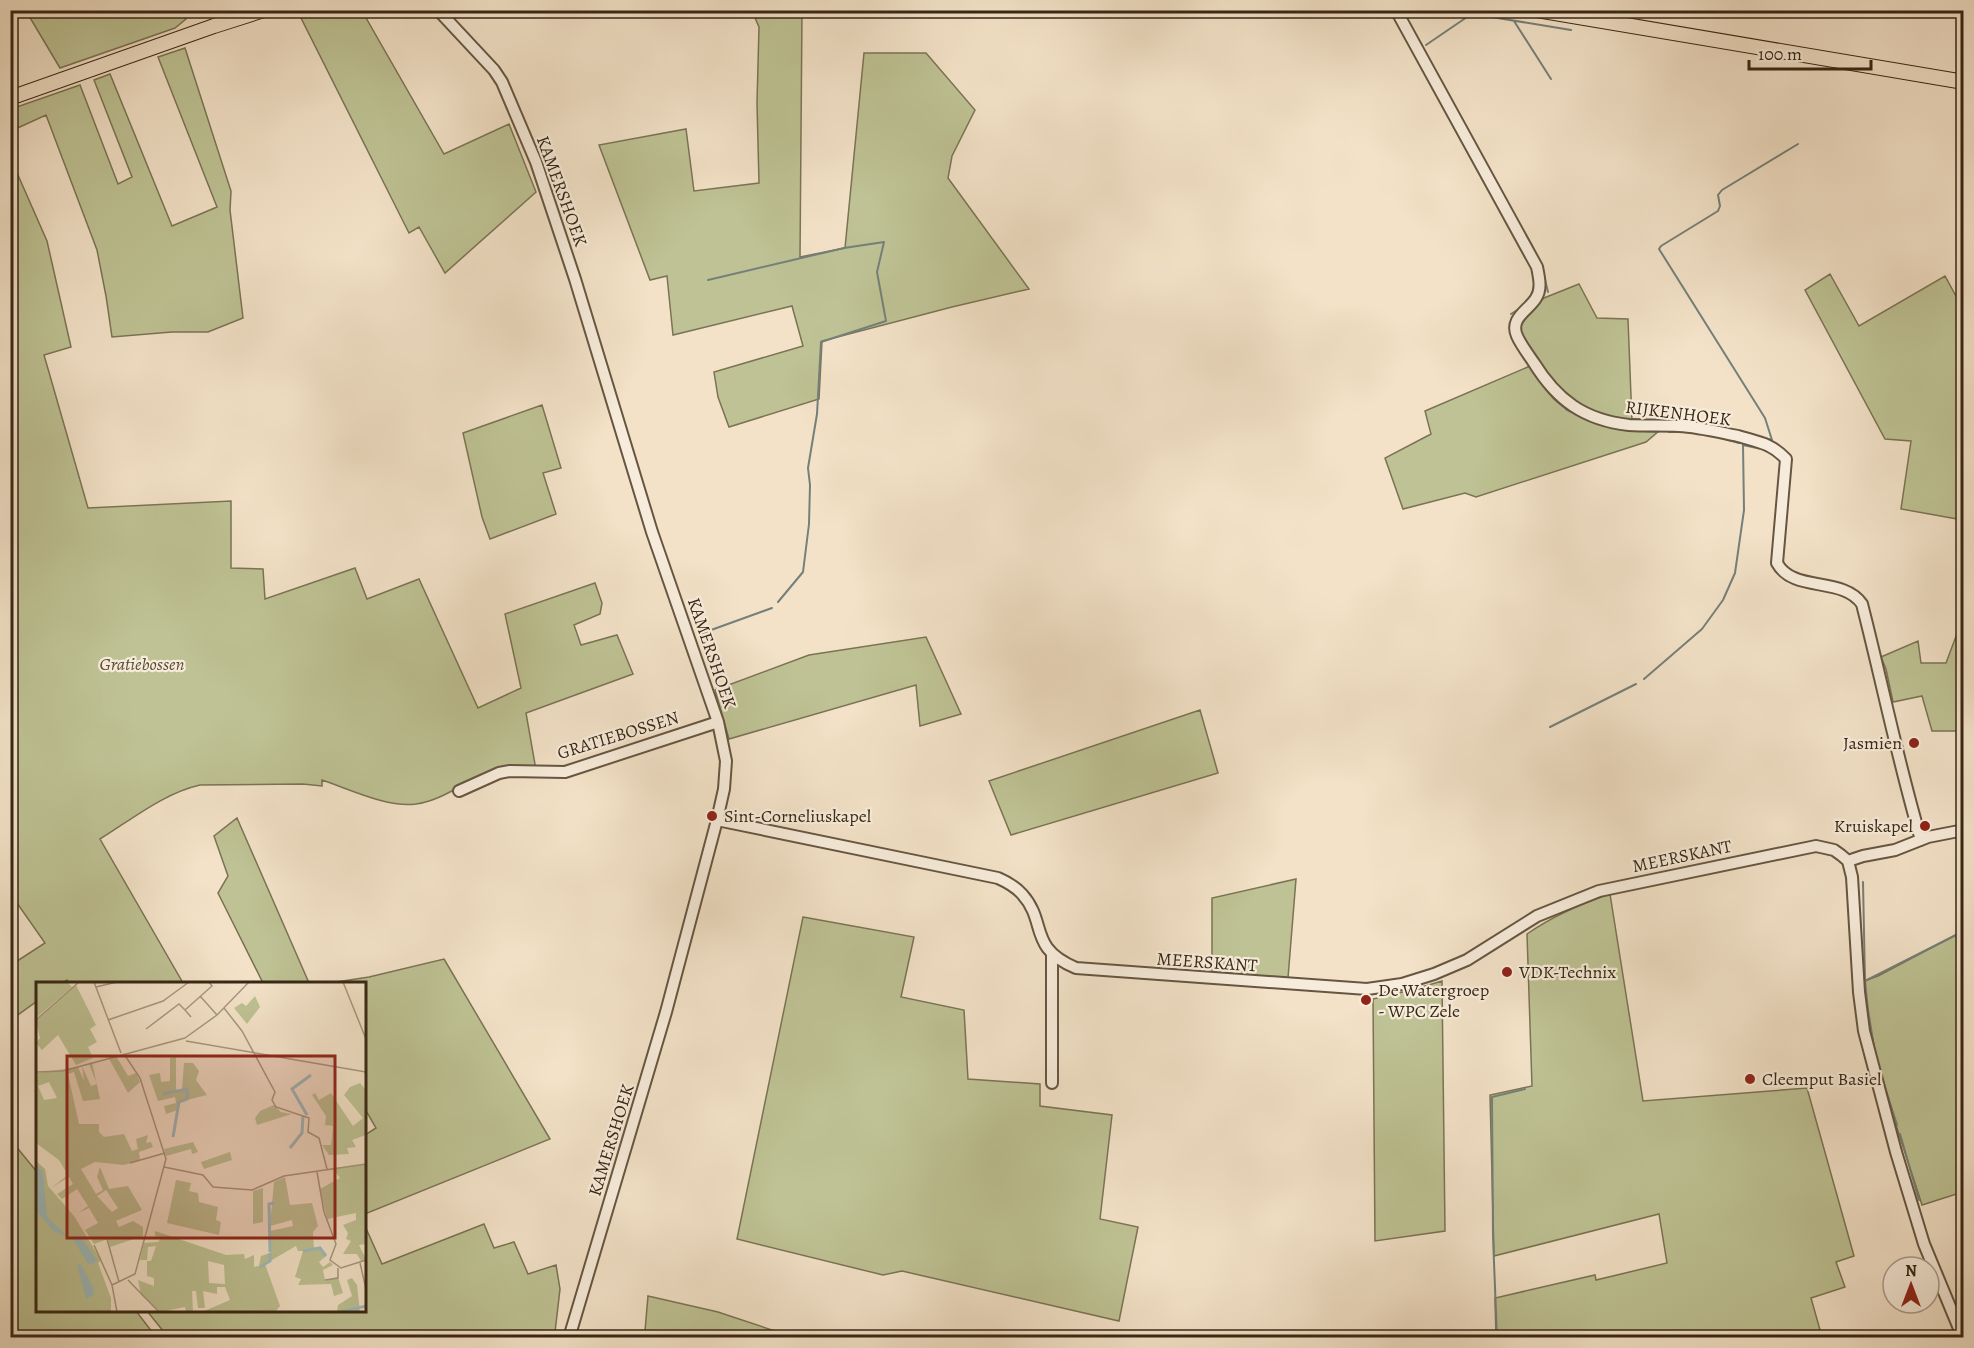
<svg xmlns="http://www.w3.org/2000/svg" width="1974" height="1348" font-family="Alegreya,serif">
	<style>
		.green { fill: #bec294; stroke: #7a7454; stroke-width: 1.5 }
		.lines { fill: none; stroke-linecap: round; stroke-linejoin: round }
		.stream { stroke: #75807a; stroke-width: 2 }
		.minor-casing { stroke: #665641; stroke-width: 14 }
		.major-casing { stroke: #372714; stroke-width: 16 }
		.minor { stroke: #f7ecdb; stroke-width: 10 }
		.major { stroke: #f3e2c8; stroke-width: 14 }
		.poi-dot { fill: #8f2418; stroke: #f7ecdb; stroke-width: 2 }
		.labels { text-anchor: middle; stroke-width: 4.5; stroke-linejoin: round; paint-order: stroke }
		.street-label { font-size: 18px; fill: #372714; stroke: #f7ecdb }
		.park-label { font-size: 18px; font-style: italic; fill: #594e34; stroke: #f7ecdb }
		.poi-label { font-size: 18px; fill: #372714; stroke: #f7ecdb; text-anchor: start }
		.inset-river { fill: none; stroke: #9ebcbe; stroke-width: 3 }
		.inset-road { fill: none; stroke: #a89780; stroke-width: 1.5 }
		.view { fill: #8f2418; fill-opacity: 0.15; stroke: #8f2418; stroke-width: 3 }
		.inset-edge { fill: none; stroke: #372714; stroke-width: 3 }
	</style>
	<rect width="100%" height="100%" fill="#f3e2c8"/>
	<filter id="stains"><feTurbulence type="fractalNoise" baseFrequency=".00333" numOctaves="4"/><feColorMatrix values="0 0 0 0 .2 0 0 0 0 .09 0 0 0 0 .02 0 0 0 .5 -.17"/></filter>
	<radialGradient id="worn" r=".72"><stop offset=".6" stop-color="#630" stop-opacity="0"/><stop offset="1" stop-color="#630" stop-opacity=".3"/></radialGradient>
	<!-- green -->
	<path class="green" d="M26,11H183L186,19L175,28L60,68Z
		M304,11H362L444,154L509,124L536,192L445,273L419,227L409,233L298,12Z
		M781,11H802L800,257L845,248L864,53H926L975,110L952,156L948,178L1029,289L952,307L822,341L819,399L729,427L718,397L714,372L803,346L792,306L673,335L667,276L650,280L599,145L686,129L694,191L759,183L757,103L759,27L755,18Z
		M185,48L231,191L230,210L243,318L208,332H172L112,337L106,296L97,250L46,115L11,131V109L80,85L118,184L132,177L94,80L110,74L172,226L217,207L158,57Z
		M10,157L47,241L71,347L44,355L88,508L231,501V568L263,569L265,599L355,568L367,599L419,579L478,708L521,688L505,614L595,583L602,603L600,614L574,625L581,645L617,635L633,674L526,713L536,770C520,771 500,770 485,775C462,783 441,801 416,804C388,808 349,789 322,780V786L303,784L200,785C164,793 131,820 100,839L183,983L69,984L67,980L62,983L38,984L37,1001L11,1020V965L45,943L10,893Z
		M1830,274L1859,326L1945,276L1963,309V520L1901,509L1911,441L1885,439L1805,290Z
		M1579,284L1597,318L1628,319L1632,422L1615,419L1583,408L1557,388L1525,343L1520,328L1523,318L1527,313L1544,298Z
		M1530,366C1539,380 1548,396 1562,406C1589,427 1627,431 1660,430L1646,442L1476,497L1465,493L1403,509L1385,458L1431,434L1425,411Z
		M542,405L561,468L543,473L556,514L490,539L482,517L463,433Z
		M1963,584V731H1932L1922,696L1893,702L1886,669L1881,657L1918,641L1921,663H1946L1961,623L1957,593Z
		M926,637L961,714L920,726L916,685L729,739L715,690L809,655Z
		M1200,710L1218,773L1011,835L989,781Z
		M237,818L309,983H263L218,893L228,876L214,836Z
		M1296,879L1288,978L1212,972V898Z
		M1610,894L1643,1101L1807,1088L1854,1256L1836,1262L1845,1287L1811,1298L1822,1337H1496L1495,1298L1595,1275L1596,1280L1667,1263L1659,1214L1494,1256L1490,1095L1532,1086L1527,934C1553,916 1580,904 1610,894Z
		M803,917L914,937L901,997L964,1010L968,1079L1040,1084V1106L1112,1115L1100,1219L1138,1227L1119,1321L902,1271L883,1275L737,1239Z
		M1963,931V1192L1922,1205C1899,1132 1870,1058 1864,981L1878,976Z
		M444,959L550,1139L365,1214V1135L376,1128L365,1109L364,984L330,983L369,977Z
		M1442,981L1445,1231L1375,1241L1373,999L1415,989Z
		M10,1139L37,1172L38,1310L136,1311L156,1337H11Z
		M484,1224L494,1248L514,1242L528,1274L556,1265L560,1289L555,1332L537,1338L168,1337L147,1311L364,1310L365,1226L382,1264Z
		M648,1296L718,1312L793,1337L694,1338L645,1331Z"/>
	<g class="lines">
		<!-- stream -->
		<path class="stream" d="M1449,10L1571,30
			M1514,21L1551,79
			M1426,45L1470,15
			M1525,234L1533,248
			M1542,268L1548,292
			M708,280L844,248L884,242L877,272L886,321L821,342L817,414L808,468L810,485L809,524L803,572L778,602
			M1511,314L1522,307
			M1525,358L1533,370
			M1551,394L1567,410L1577,414
			M1633,419L1649,420
			M1690,422H1698
			M1709,424L1729,429
			M1642,431L1658,432
			M1669,432H1690
			M1710,435L1739,443
			M1760,437L1772,440
			M1772,440L1765,418L1659,249L1661,246L1718,211L1720,206L1718,195L1722,190L1798,144
			M700,634L772,608
			M1644,679L1702,629L1723,600L1735,573L1744,510L1743,445L1766,450
			M1550,727L1636,684
			M1863,882L1865,981L1868,1010L1875,1053
			M1865,981L1964,931
			M1877,1062L1897,1125
			M1900,1134L1919,1200
			M1497,1338L1493,1237L1492,1097L1525,1089"/>
		<!-- minor casing -->
		<g class="minor-casing">
			<path id="minor" d="M438,10L494,70L502,82L536,162L575,279L652,532L718,722L726,761L724,789L717,820L666,1012L569,1338
				M1396,10L1537,267C1539,277 1542,289 1536,298C1529,310 1509,318 1517,336C1521,345 1528,354 1534,363C1557,400 1584,420 1629,425C1646,426 1663,425 1679,426C1699,427 1718,432 1738,436C1758,442 1771,443 1786,459L1777,563C1793,593 1843,576 1862,604C1882,682 1898,762 1921,840
				M459,791L499,773L510,771L565,772L718,722
				M717,820L998,878C1007,882 1015,886 1022,894C1048,923 1027,947 1076,968L1367,989L1402,984L1434,974L1467,960L1537,916L1599,891L1816,846L1834,850L1841,855L1848,861L1852,877L1859,992L1864,1031L1896,1152L1924,1244L1963,1338
				M1848,861L1863,856L1895,850L1928,837L1964,830
				M1052,954V1083"/>
		</g>
		<!-- major casing -->
		<g class="major-casing">
			<path id="major" d="M1537,10L1964,82
				M10,98L214,26L264,10"/>
		</g>
		<!-- minor -->
		<use href="#minor" class="minor"/>
		<!-- major -->
		<use href="#major" class="major"/>
	</g>
	<!-- markers -->
	<g class="poi-dot">
		<circle cx="1914" cy="743" r="6"/>
		<circle cx="712" cy="816" r="6"/>
		<circle cx="1925" cy="826" r="6"/>
		<circle cx="1507" cy="972" r="6"/>
		<circle cx="1366" cy="1000" r="6"/>
		<circle cx="1750" cy="1079" r="6"/>
	</g>
	<g class="labels">
		<!-- street labels -->
		<g class="street-label">
			<text transform="translate(562 191) rotate(70)" y="6">KAMERSHOEK</text>
			<text transform="translate(1678 413) rotate(7)" y="6">RIJKENHOEK</text>
			<text transform="translate(712 653) rotate(71)" y="6">KAMERSHOEK</text>
			<text transform="translate(618 735) rotate(-17)" y="6">GRATIEBOSSEN</text>
			<text transform="translate(1682 856) rotate(-12)" y="6">MEERSKANT</text>
			<text transform="translate(1207 962) rotate(4)" y="6">MEERSKANT</text>
			<text transform="translate(611 1140) rotate(-73)" y="6">KAMERSHOEK</text>
		</g>
		<!-- park labels -->
		<g class="park-label">
			<text x="142" y="670">Gratiebossen</text>
		</g>
		<!-- poi labels -->
		<g class="poi-label">
			<text x="1902" y="749" text-anchor="end">Jasmien</text>
			<text x="724" y="822">Sint-Corneliuskapel</text>
			<text x="1913" y="832" text-anchor="end">Kruiskapel</text>
			<text x="1519" y="978">VDK-Technix</text>
			<text x="1378" y="996">De Watergroep<tspan x="1378" dy="21">- WPC Zele</tspan></text>
			<text x="1762" y="1085">Cleemput Basiel</text>
		</g>
	</g>
	<!-- overview -->
	<g transform="translate(36 982)">
		<rect width="330" height="330" fill="#f3e2c8"/>
		<path d="M0,0H31L36,5L0,36ZM40,3L60,43L54,47L61,60L52,65L57,76L40,83L22,53L6,68L0,61L4,56L0,39ZM219,14L224,25L211,42L198,26L206,21L210,24ZM80,74L92,94L100,91L104,100L92,111L72,75ZM140,74V108L146,107L148,81H157L163,89L160,98L171,113L143,120L142,128L130,132L128,124L140,121L139,115L122,119L113,93L124,91L125,100L134,99V76ZM56,80L64,117L47,119L38,90L32,92L43,142H63V150L68,155L88,152L96,169L102,167L100,157L112,153L110,161L115,160L117,165L103,170L104,178L88,183L59,180L45,187L60,212L67,208L61,195L64,185L73,207L92,204L106,228L80,239L83,245L97,239L107,245V254L74,265L72,257L58,262L49,248L62,241L53,226L42,231L52,224L41,207L26,217L21,212L37,202L33,195L15,206L32,193L23,178L0,161V91L42,85L48,99L46,84L55,104L61,102L53,82ZM13,100L21,116L8,118L2,104ZM70,208L82,226L76,230L61,214ZM324,101L330,108V153L316,158L320,165L311,166L313,172L293,173L286,163H295L297,144L289,143L290,134L276,113L279,111L283,118L295,111L317,144L327,136L308,113L314,105ZM238,123L245,130L256,132L221,143L219,136L224,129ZM157,160L162,170L156,172L155,167L130,174L128,167ZM194,170L196,178L168,187L165,180ZM0,179L9,187L12,204L38,234L65,278L62,281L75,316V330H0ZM330,182V262L323,263L330,277L325,279L321,272H307L315,259L310,257L312,251L307,243L320,238V231L291,237L284,207L304,196L297,187ZM249,195L254,223L276,221L282,244L277,250L278,268L284,266L290,274L283,280L287,285L294,280L297,283L287,288L289,298L302,295L307,311L298,314L295,302L262,303L265,297L259,295L267,269H262L260,264L229,282L244,324L239,330H166L194,318L189,305H181V312L167,309L169,326H162L160,309H156L157,330H150L149,325L124,330L105,313L102,298L118,304V296L111,294V279H115L120,264L112,265L111,278H104L108,261L122,260L126,255L119,254V249L190,273L208,272L209,277L218,273V285L223,284L225,274L234,271V249L257,244L256,238L234,244L238,200ZM172,279L188,283L189,302L173,301ZM140,198L155,201L153,209L162,211L163,220L182,225L180,238L185,240L183,253L131,241ZM227,206V240L217,242V209ZM316,296L321,303L324,330H301L302,323L316,314L311,298Z" fill="#bec294" fill-rule="evenodd"/>
		<path d="M0,182L7,191L11,235L31,254L17,249L0,228ZM44,254L61,278L58,281L52,282L37,257ZM45,282L57,305L58,313L50,317L41,283Z" fill="#9ebcbe"/>
		<path class="inset-river" d="M127,112L151,107V117L143,120L137,155M271,133L256,107L275,93M254,166L266,151L267,134M267,269L284,266L290,274M234,270L233,222L238,221M224,285L234,279V271M305,330L330,324"/>
		<path class="inset-road" d="M58,0L85,71M307,0L330,57M60,5L81,0M164,14L181,33M188,26L206,49L239,110L236,118L240,125L273,136L272,150L283,156L291,187M155,35L149,28L176,4L173,0M0,38L43,0M72,38L127,19L153,0M110,47L143,22L149,28M149,56L181,33L213,0M150,59L330,90M0,90L27,89L149,56M94,181L129,171M128,185L167,193L177,205L216,208L248,194L330,182M281,190L288,230L300,262L294,278L305,286L330,278M71,257L83,300M58,263L76,303L81,330M324,281L330,307M92,298L123,330M289,298L302,296V286M76,303L99,292L130,177L104,96L88,72"/>
		<path class="view" d="M31,74H299V256H31Z"/>
		<rect width="330" height="330" class="inset-edge"/>
	</g>
	<!-- margin -->
	<rect width="1974" height="1348" fill="none" stroke="#f3e2c8" stroke-width="36"/>
	<rect x="12" y="12" width="1950" height="1324" fill="none" stroke="#372714" stroke-width="3"/>
	<rect x="18" y="18" width="1938" height="1312" fill="none" stroke="#372714" stroke-width="1.5"/>
	<!-- north arrow -->
	<g transform="translate(1911 1285)"><circle r="28" fill="#f7ecdb" stroke="#aa9d8b" stroke-width="1.5"/>
	<path d="M0-4.5L10 22L0 15L-10 22Z" fill="#8f2418"/>
	<text y="-9" font-size="16" font-weight="bold" text-anchor="middle" fill="#372714">N</text>
	</g>
	<!-- scale -->
	<path d="M1749 60v9h122v-9" fill="none" stroke="#372714" stroke-width="3"/>
	<text x="1758" y="60" font-size="18" fill="#372714" stroke="#f7ecdb" stroke-width="4.5" paint-order="stroke">100 m</text>
	<rect width="100%" height="100%" filter="url(#stains)"/>
	<rect width="100%" height="100%" fill="url(#worn)"/>
</svg>
